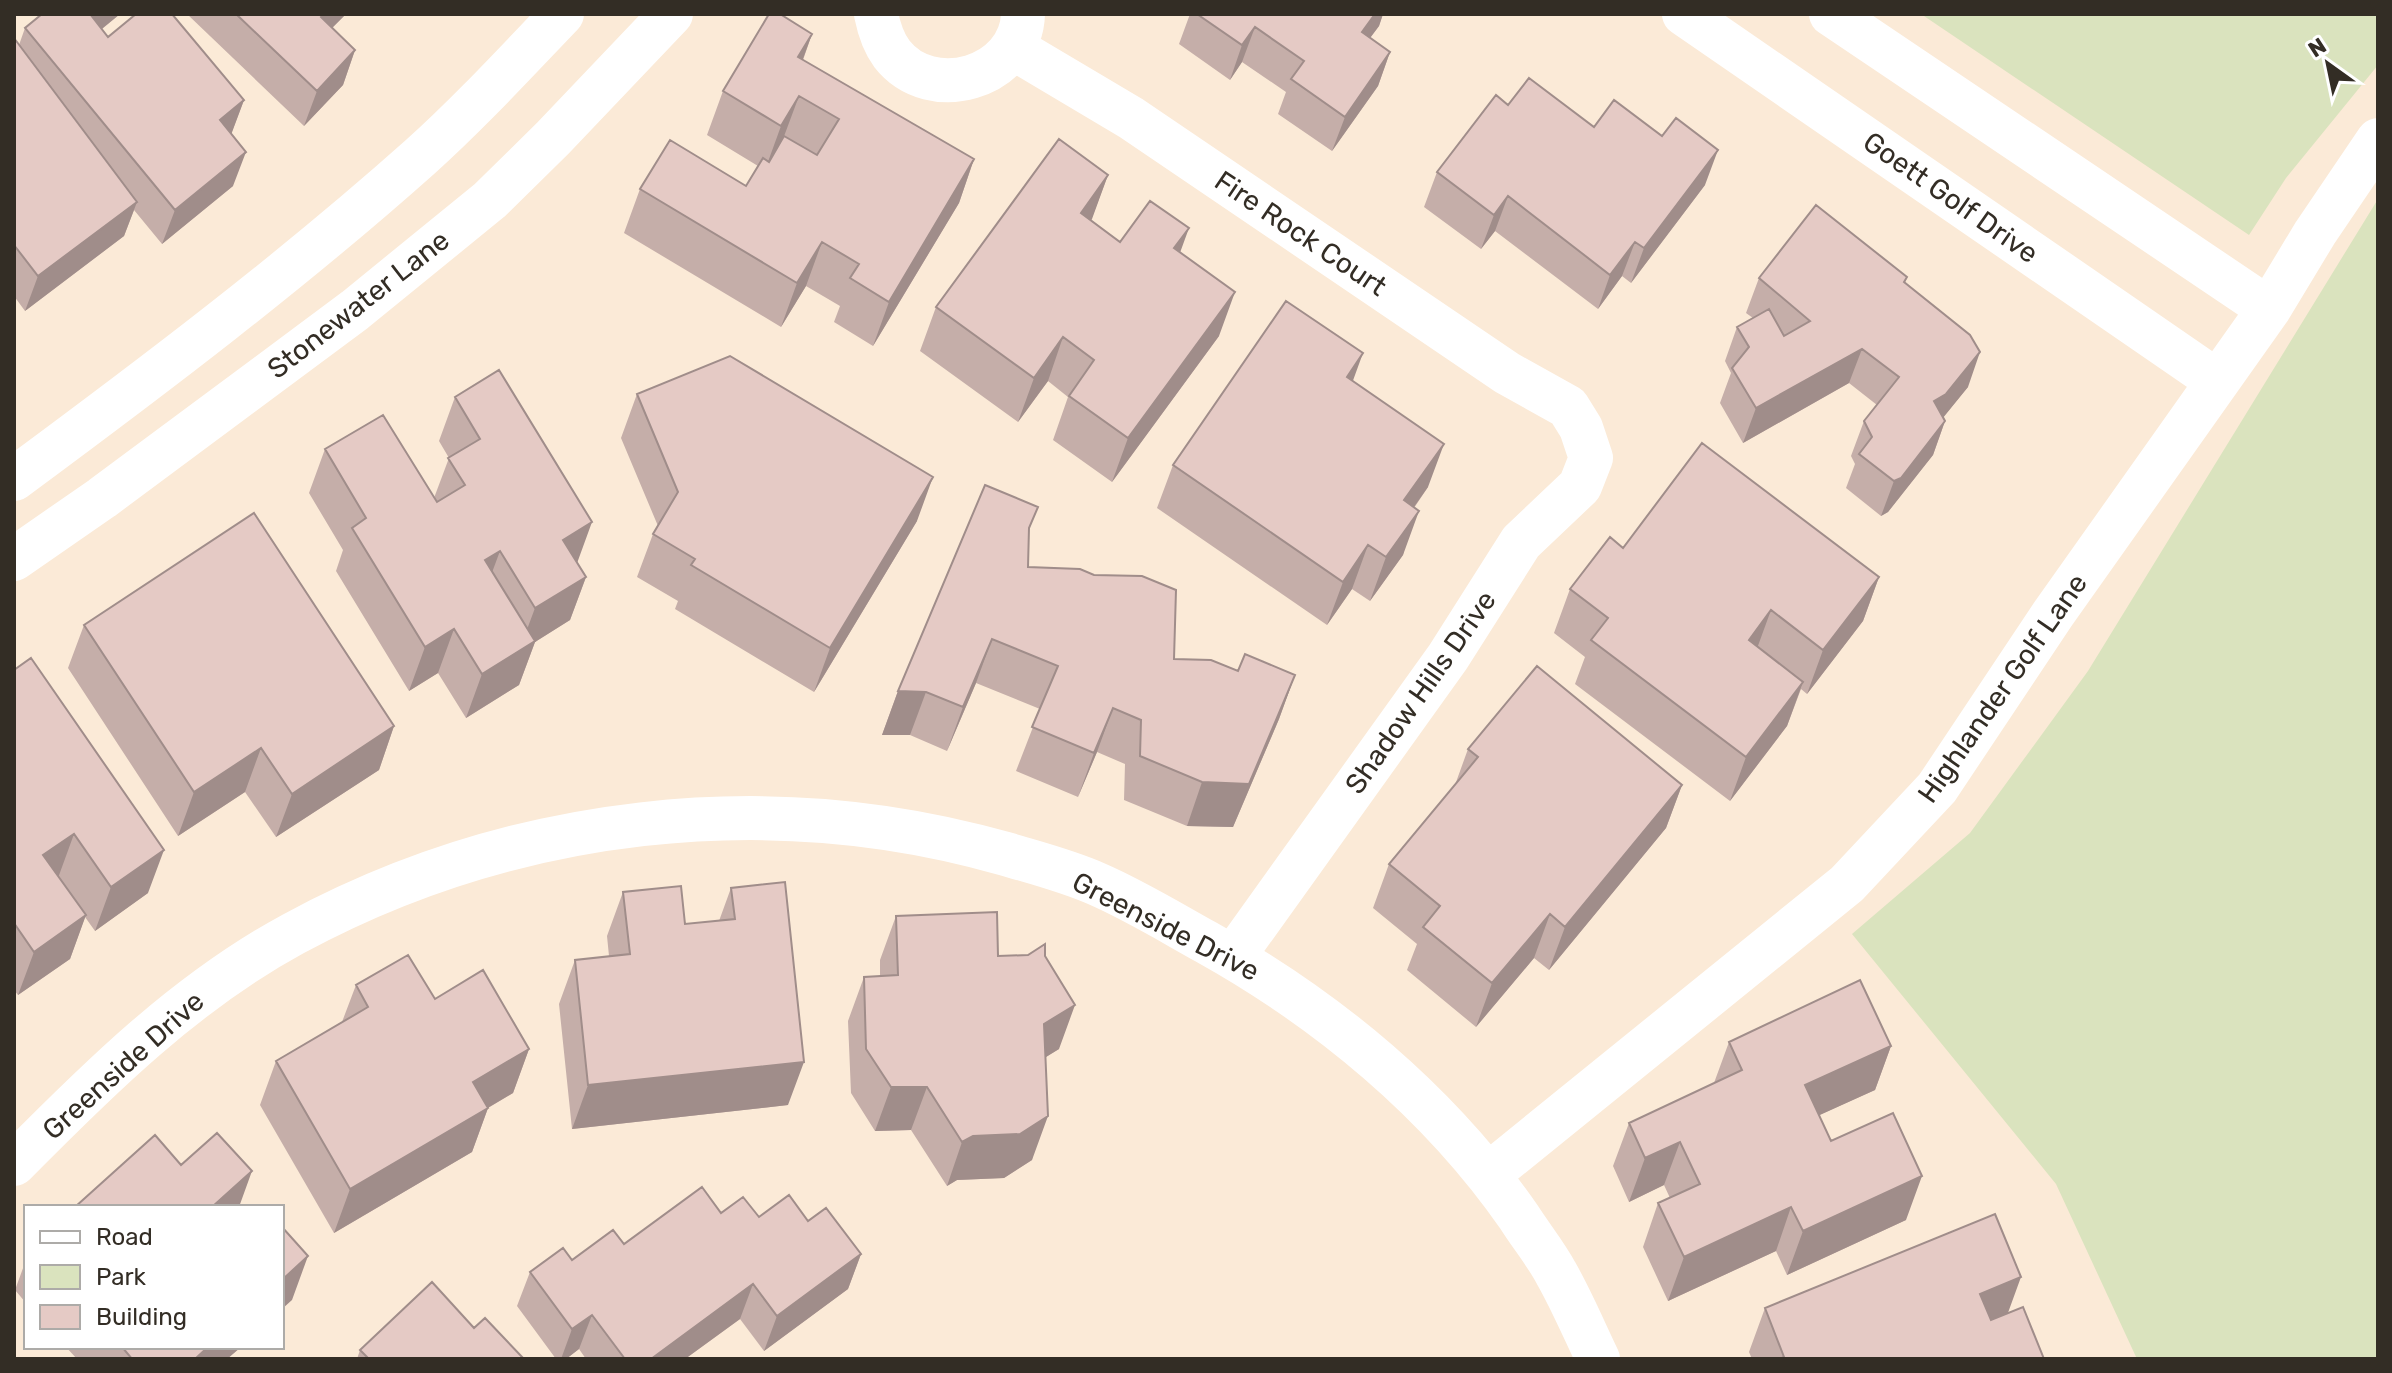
<svg xmlns="http://www.w3.org/2000/svg" width="2392" height="1373" font-family="Rubik,sans-serif">
	<style>
		.green { fill: #dae3be }
		.lines { fill: none; stroke-linecap: round; stroke-linejoin: round }
		.minor { stroke: #fff; stroke-width: 44 }
		.wall { fill: #c5aea9 }
		.shaded-wall { fill: #a08d8a }
		.building { fill: #e5cac5; stroke: #a08d8a; stroke-width: 2 }
		.labels { text-anchor: middle; stroke-width: 6; stroke-linejoin: round; paint-order: stroke }
		.street-label { font-size: 28px; fill: #332d25; stroke: #fff }
	</style>
	<rect width="100%" height="100%" fill="#fbead7"/>
	<!-- green -->
	<path class="green" d="M1921,14H2378V65L2286,178L2249,235Z
		M2378,199V1359H2137L2056,1184L1852,934L1970,833L2088,671Z"/>
	<g class="lines">
		<!-- minor -->
		<path class="minor" d="M876,14C879,29 883,42 892,54C931,104 1021,78 1023,14
			M1684,14L2217,381
			M1831,14L2269,309
			M1013,48L1131,118L1507,373L1568,407L1581,428L1591,458L1580,486L1521,542L1448,657L1233,957
			M14,479C152,377 291,272 420,157C469,113 516,62 562,14
			M14,559L102,498L355,310L490,200L553,138L671,14
			M14,1164C99,1078 186,992 293,934C511,816 768,786 1006,854C1036,863 1068,871 1097,884C1134,900 1170,922 1206,942C1328,1010 1439,1102 1519,1217C1531,1236 1546,1254 1556,1273C1572,1301 1584,1330 1598,1359
			M1489,1174L1847,884L1937,788L2053,614L2269,309L2315,233L2378,140"/>
	</g>
	<!-- wall -->
	<path class="wall" d="M42,14H120L102,29L108,37L244,100L231,134L233,186L162,244L134,210L124,236L25,311L14,296V38L19,45L25,28Z
		M187,14H346L332,28L355,50L343,85L304,126Z
		M1190,14H1383L1379,26L1370,38L1390,52L1378,86L1332,151L1278,114L1286,92L1242,62L1230,80L1179,44Z
		M812,34L803,60L974,159L959,203L873,346L834,322L840,306L806,286L781,327L624,233L640,189L746,186L758,166L707,135L723,91Z
		M1508,105L1594,127L1705,185L1631,283L1622,276L1598,309L1495,231L1481,249L1424,207L1437,172Z
		M1108,175L1091,220L1120,242L1180,253L1219,336L1112,482L1053,440L1068,397L1048,381L1018,422L920,351L936,307Z
		M1907,277L1905,283L1968,387L1943,417L1945,421L1933,455L1888,512L1881,516L1846,488L1855,464L1851,456L1864,421L1877,405L1849,383L1743,443L1720,403L1731,373L1725,361L1737,327L1753,318L1746,313L1759,278Z
		M1353,381L1428,487L1414,508L1403,555L1370,601L1352,589L1327,625L1157,508L1173,465Z
		M637,394L917,521L814,692L675,609L678,601L637,577L653,534L658,526L621,438Z
		M455,397L577,563L586,577L570,620L535,642L519,685L466,718L438,673L409,691L336,571L343,550L309,493L325,449L434,498L449,458L439,441Z
		M1029,533L1028,567L1174,659L1238,671L1295,675L1279,719L1233,827L1187,826L1124,800L1125,764L1097,752L1078,797L1016,771L1040,709L976,683L947,751L910,735H882L898,691Z
		M1623,548L1879,577L1863,621L1807,694L1801,689L1787,726L1730,801L1575,684L1585,657L1554,633L1570,589Z
		M84,625L394,726L379,770L276,837L245,792L178,836L68,668Z
		M14,670L148,893L95,931L85,917L70,959L18,995L14,990Z
		M1468,749L1682,785L1666,828L1549,970L1534,958L1476,1027L1407,970L1417,944L1373,908L1389,864L1455,785Z
		M731,888L788,1105L572,1129L559,1004L575,960L609,956L607,936L623,892L685,924L719,921Z
		M896,916L998,956H1045L1059,1049L1046,1057L1032,1160L1004,1178L957,1180L947,1186L911,1130L875,1131L851,1093L848,1021L864,977L880,976V960Z
		M356,985L435,999L529,1049L513,1093L488,1108L472,1152L334,1233L260,1105L276,1061L342,1022Z
		M1729,1042L1891,1046L1875,1090L1819,1115L1831,1141L1906,1220L1787,1275L1776,1251L1668,1301L1643,1247L1658,1203L1670,1198L1664,1185L1629,1202L1613,1166L1629,1123L1714,1083Z
		M721,1213L808,1221L861,1254L848,1289L764,1351L740,1319L685,1359H586L579,1349L566,1359H556L517,1306L530,1272L572,1260Z
		M26,1260V1303L15,1290Z
		M1765,1308L2008,1313L2044,1359H1752L1749,1352Z
		M474,1328L524,1359H357L360,1350Z
		M66,1347H241L227,1359H77Z"/>
	<!-- shaded-wall -->
	<path class="shaded-wall" d="M90,14H120L77,49Z
		M324,14H346L308,52L321,17Z
		M1375,14H1383L1379,26L1349,66L1362,32Z
		M1255,27L1242,62L1230,80L1242,45Z
		M812,34L796,78L798,57Z
		M355,50L343,85L304,126L317,91Z
		M1390,52L1378,86L1332,151L1345,117Z
		M799,96L783,139L765,170L781,126Z
		M244,100L231,135L220,120Z
		M1718,150L1705,185L1631,283L1644,248Z
		M246,152L233,186L162,244L175,210Z
		M974,159L959,203L873,346L889,302Z
		M1108,175L1092,219L1065,257L1081,213Z
		M1508,196L1495,231L1481,249L1494,215Z
		M137,202L124,236L25,311L38,276Z
		M1189,228L1173,272L1174,248Z
		M822,242L806,286L781,327L797,283Z
		M1635,242L1622,276L1598,309L1610,275Z
		M1235,292L1219,336L1112,482L1128,438Z
		M1063,337L1048,381L1018,422L1034,378Z
		M1862,349L1849,383L1743,443L1756,408Z
		M1980,352L1968,387L1934,429V401Z
		M1363,353L1347,397V377Z
		M1945,421L1933,455L1888,512L1881,516L1894,481Z
		M1444,444L1428,487L1388,544L1404,500Z
		M933,477L917,521L814,692L830,648Z
		M1419,511L1403,555L1370,601L1386,557Z
		M592,522L576,566L563,540Z
		M1368,545L1352,589L1327,625L1343,582Z
		M500,551L484,594L485,560Z
		M586,577L570,620L535,642L519,685L466,718L482,674L519,651L535,608Z
		M1879,577L1863,621L1807,694L1823,650Z
		M1771,610L1755,654L1749,640Z
		M454,629L438,673L409,691L425,647Z
		M992,639L976,683L947,751L963,707Z
		M1295,675L1279,719L1233,827L1187,826L1202,782Z
		M1803,682L1787,726L1730,801L1746,757Z
		M898,691L926,692L910,735H882Z
		M1113,708L1097,752L1078,797L1094,753Z
		M394,726L379,770L276,837L292,794Z
		M261,748L245,792L178,836L194,792Z
		M1682,785L1666,828L1549,970L1565,927Z
		M74,834L58,878L43,855Z
		M164,850L148,893L95,931L111,887Z
		M1550,914L1534,958L1476,1027L1492,983Z
		M86,915L70,959L18,995L34,952Z
		M1075,1005L1059,1049L1028,1068L1044,1024Z
		M1891,1046L1875,1090L1789,1129L1805,1085Z
		M529,1049L513,1093L457,1126L473,1082Z
		M804,1062L788,1105L572,1129L588,1085Z
		M891,1087H927L911,1130L875,1131Z
		M488,1108L472,1152L334,1233L350,1189Z
		M1048,1116L1032,1160L1004,1178L957,1180L947,1186L962,1142L973,1136Z
		M1680,1142L1664,1185L1629,1202L1645,1158Z
		M252,1171L239,1207H212Z
		M1922,1176L1906,1220L1787,1275L1803,1231Z
		M1791,1207L1776,1251L1668,1301L1684,1257Z
		M861,1254L848,1289L764,1351L777,1316Z
		M308,1256L292,1300L282,1309V1280Z
		M2021,1277L2005,1321L1964,1337L1980,1294Z
		M753,1284L740,1319L685,1359H651Z
		M592,1315L579,1349L566,1359H561L572,1329Z
		M208,1347H241L227,1359H195Z"/>
	<!-- building -->
	<path class="building" d="M42,14H90L108,37L136,14H172L244,100L220,120L246,152L175,210L25,28Z
		M236,14H324L321,17L355,50L317,91Z
		M769,14H780L812,34L798,57L974,159L889,302L850,278L859,264L822,242L797,283L640,189L670,140L746,186L763,158L769,162L784,136L817,155L839,119L799,96L781,126L723,91Z
		M1197,14H1375L1362,32L1390,52L1345,117L1291,79L1304,61L1255,27L1242,45Z
		M14,38L137,202L38,276L14,245Z
		M1529,78L1594,127L1614,100L1662,136L1676,118L1718,150L1644,248L1635,242L1610,275L1508,196L1494,215L1437,172L1496,95L1508,105Z
		M1059,139L1108,175L1081,213L1120,242L1150,201L1189,228L1174,248L1235,292L1128,438L1069,396L1094,360L1063,337L1034,378L936,307Z
		M1816,205L1907,277L1904,282L1970,335L1980,352L1946,394L1934,401L1945,421L1901,478L1894,481L1859,454L1872,437L1864,421L1899,377L1862,349L1756,408L1732,368L1749,347L1737,327L1769,309L1784,336L1810,321L1759,278Z
		M1286,301L1363,353L1347,377L1444,444L1404,500L1419,511L1386,557L1368,545L1343,582L1173,465Z
		M730,356L933,477L830,648L691,565L695,559L653,534L678,492L637,394Z
		M499,370L592,522L563,540L586,577L535,608L500,551L485,560L535,641L482,674L454,629L425,647L352,528L366,518L325,449L383,415L437,502L465,485L448,458L480,439L455,397Z
		M1702,443L1879,577L1823,650L1771,610L1749,640L1803,682L1746,757L1591,640L1608,618L1570,589L1610,537L1623,548Z
		M985,485L1038,507L1029,528L1028,567L1080,569L1094,575L1142,576L1176,590L1174,659L1211,660L1238,671L1245,654L1295,675L1249,784L1202,782L1140,756L1141,720L1113,708L1094,753L1032,727L1058,666L992,639L963,707L926,692L898,691Z
		M254,513L394,726L292,794L261,748L194,792L84,625Z
		M31,658L164,850L111,887L74,834L43,855L86,915L34,952L14,923V670Z
		M1537,666L1682,785L1565,927L1550,914L1492,983L1423,927L1440,906L1389,864L1478,757L1468,749Z
		M785,882L804,1062L588,1085L575,960L630,954L623,892L681,886L685,924L735,919L731,888Z
		M997,912L998,956L1028,955L1045,944V956L1075,1005L1044,1024L1048,1116L1020,1134L973,1136L962,1142L927,1087H891L866,1049L864,977L898,975L896,916Z
		M408,955L435,999L483,970L529,1049L473,1082L488,1108L350,1189L276,1061L368,1007L356,985Z
		M1860,980L1891,1046L1805,1085L1831,1141L1893,1113L1922,1176L1803,1231L1791,1207L1684,1257L1658,1203L1700,1184L1680,1142L1645,1158L1629,1123L1742,1070L1729,1042Z
		M217,1133L252,1171L212,1207H75L155,1135L181,1165Z
		M702,1187L721,1213L743,1197L759,1217L789,1195L808,1221L826,1208L861,1254L777,1316L753,1284L651,1359H625L592,1315L572,1329L530,1272L563,1248L572,1260L613,1230L624,1244Z
		M1995,1214L2021,1277L1980,1294L1991,1320L2023,1307L2044,1359H1780L1784,1357L1765,1308Z
		M282,1227L308,1256L282,1280Z
		M432,1282L474,1328L485,1318L524,1359H369L360,1350Z
		M122,1347H208L195,1359H132Z"/>
	<g class="labels">
		<!-- street labels -->
		<g class="street-label">
			<text transform="translate(1951 197) rotate(35)" y="10">Goett Golf Drive</text>
			<text transform="translate(1301 233) rotate(34)" y="10">Fire Rock Court</text>
			<text transform="translate(358 304) rotate(-38)" y="10">Stonewater Lane</text>
			<text transform="translate(2002 688) rotate(-55)" y="10">Highlander Golf Lane</text>
			<text transform="translate(1420 692) rotate(-55)" y="10">Shadow Hills Drive</text>
			<text transform="translate(1166 926) rotate(27)" y="10">Greenside Drive</text>
			<text transform="translate(123 1065) rotate(-42)" y="10">Greenside Drive</text>
		</g>
	</g>
	<!-- border -->
	<rect width="2392" height="1373" fill="none" stroke="#332d25" stroke-width="32"/>
	<!-- legend -->
	<rect x="24" y="1205" width="260" height="144" fill="#ffffff" stroke="#adaba8" stroke-width="2"/>
	<rect x="40" y="1231" width="40" height="12" fill="#ffffff" stroke="#adaba8" stroke-width="2"/>
	<text x="96" y="1245" font-size="24" fill="#332d25">Road</text>
	<rect x="40" y="1265" width="40" height="24" fill="#dae3be" stroke="#adaba8" stroke-width="2"/>
	<text x="96" y="1285" font-size="24" fill="#332d25">Park</text>
	<rect x="40" y="1305" width="40" height="24" fill="#e5cac5" stroke="#adaba8" stroke-width="2"/>
	<text x="96" y="1325" font-size="24" fill="#332d25">Building</text>
	<!-- north arrow -->
	<g transform="translate(2328 64) rotate(327)" stroke="#ffffff" stroke-width="6" paint-order="stroke">
	<path d="M0-6L14 30L0 20L-14 30Z" fill="#332d25"/>
	<text y="-12" font-size="22" font-weight="bold" text-anchor="middle" fill="#332d25">N</text>
	</g>
</svg>
